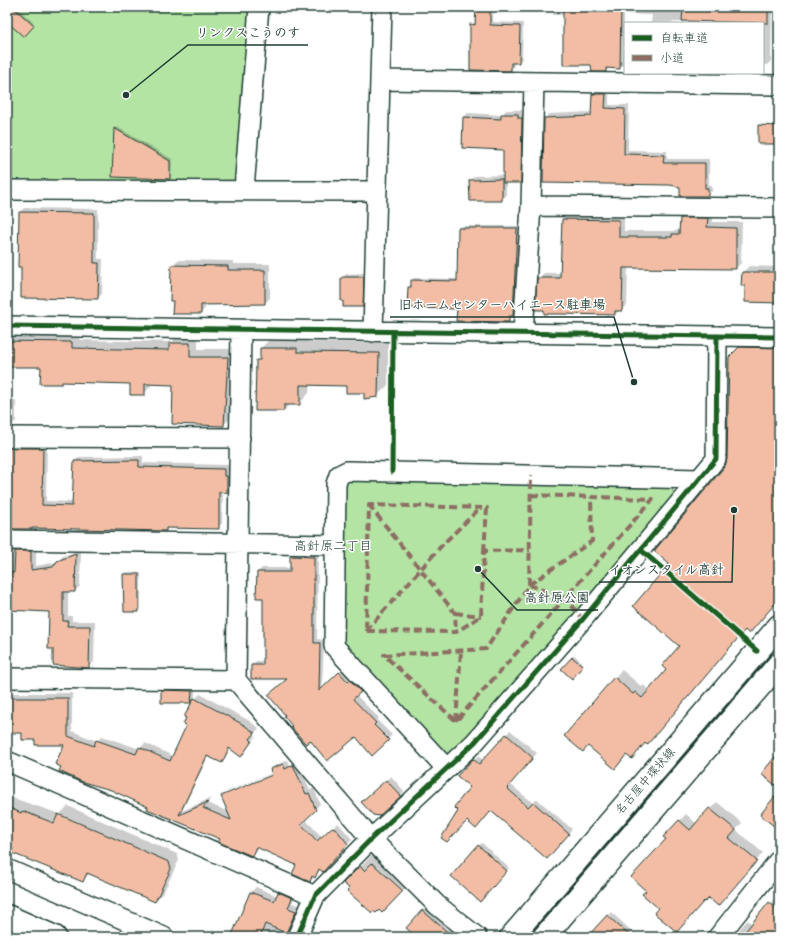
<svg xmlns="http://www.w3.org/2000/svg" width="786" height="944" font-family="'Balsamiq Sans','Klee One',sans-serif">
	<style>
		.green { fill: #b3e4a4; stroke: #69906c }
		.shadow { fill: #0003; fill-rule: evenodd }
		.building { fill: #f2bda4; stroke: #1f3d34 }
		.lines { fill: none; stroke-linecap: round; stroke-linejoin: round }
		.minor-casing { stroke: #1f3d34; stroke-width: 22 }
		.primary-casing { stroke: #1f3d34; stroke-width: 25 }
		.motorway-casing { stroke: #1f3d34; stroke-width: 25 }
		.minor { stroke: #fff; stroke-width: 19 }
		.primary { stroke: #fff; stroke-width: 22 }
		.motorway { stroke: #fff; stroke-width: 22 }
		.quiet { stroke: #8d6e63; stroke-width: 4; stroke-dasharray: 8 4; stroke-linecap: butt }
		.cycleway-casing { stroke: #fff; stroke-width: 8 }
		.cycleway { stroke: #1b5e20; stroke-width: 5 }
		.labels { text-anchor: middle; stroke-width: 3; stroke-linejoin: round; paint-order: stroke }
		.street-label { font-size: 12px; fill: #1f3d34; stroke: #fff }
		.neighbourhood-label { font-size: 13px; fill: #1f3d34; stroke: #fff }
		.leader { fill: none; stroke: #1f3d34; stroke-width: 1.5 }
		.callout-dot { fill: #1f3d34; stroke: #fff; stroke-width: 1.5 }
		.callout-label { font-size: 13px; text-anchor: middle; font-weight: bold; fill: #1f3d34; stroke: #fff; stroke-width: 3; stroke-linejoin: round; paint-order: stroke }
	</style>
	<rect width="100%" height="100%" fill="#fff"/>
	<filter id="ink" filterUnits="userSpaceOnUse"><feTurbulence type="fractalNoise" baseFrequency=".025" numOctaves="2"/><feDisplacementMap in="SourceGraphic" scale="8" xChannelSelector="R" yChannelSelector="G"/><feConvolveMatrix kernelMatrix="1 2 1 2 8 2 1 2 1" color-interpolation-filters="sRGB"/></filter>
	<g filter="url(#ink)">
		<!-- green -->
		<path class="green" d="M7,7H251L238,182L7,184Z
			M350,477L670,483L675,496L469,739L452,755L443,752L342,643L343,485Z"/>
		<!-- shadow -->
		<path class="shadow" d="M9,7H16L35,24L24,36L7,21V9Z
			M477,7H493V22L523,23L522,59L519,62H514V66L510,70L471,25L477,21Z
			M550,7H772L771,61L767,65H763V23H722V21L651,23L652,15L624,14V64L619,68H609L606,71L592,64L564,15H553V11H550Z
			M597,90H609V105H629L628,150L667,151V159H709V185H712V191L708,195L681,186L545,118L549,114L592,112L593,94Z
			M506,110H522V114H526L524,178L520,182H506V195L502,200H471L470,180L475,176L504,175V149L464,117L468,113L502,115Z
			M117,127L172,159L171,176L169,178L115,129Z
			M24,208L98,209V259H103L102,294L98,298L22,266L20,212Z
			M568,213L624,214V231H676L680,229L681,219L686,213H713V222H742L741,263L736,268L628,267L627,305L615,314L538,279L544,273H561L563,219Z
			M462,226H519L515,313L511,315L508,321L458,308L409,288L414,278L458,279L459,228Z
			M178,260L233,261V264H270V298L265,303L206,304V307L201,313L174,300L172,265Z
			M749,266L779,267V302L746,285H742L743,272Z
			M367,273V301L362,306L342,279L346,274Z
			M13,333L80,334V340L172,342L178,335L198,336V349H235L232,417L223,425L174,384H152L144,394L131,383L64,381L62,383L42,366L7,364V339Z
			M271,338H307V342L388,343V385L377,396L347,385L310,384L309,393L299,404H290L284,410L257,361L261,357V348Z
			M748,340H779V599L745,629L639,750L632,758L627,754L615,767L614,678L622,670L642,687L643,685L650,690L667,670L680,646L671,564L728,459L730,358Z
			M7,400H16V421L11,425L7,426Z
			M7,442L47,444L46,501L73,502L75,461L79,457L143,456V463L228,465V472H231L230,487L226,492H223L222,523L218,528L169,527L166,530L33,527L7,529Z
			M7,545L36,547V566L57,562L63,556L81,550L80,586L75,591H68V616H72V621H95L94,662L88,667L54,648L50,611L7,609Z
			M295,553H318L317,639L324,640L322,689L343,669L364,687L356,695L379,718L377,720L392,735L372,755L356,736L310,739L289,678L252,665L256,661H264V597L258,572L262,568H291V557Z
			M126,572L141,573V609L139,611L124,574Z
			M574,655L584,664L572,677L562,669Z
			M166,687H195V699L200,694L248,720L259,728L254,734L256,736L245,751L231,748L222,762L209,755L182,811L211,798L207,803L229,812L222,796L227,791L272,773L271,769L276,765L288,760L290,765L298,761L310,790L314,788L320,804L305,819L322,837L338,823L352,839L327,866L321,869L310,881L297,864L258,847L252,855L221,838L149,807L66,744L36,739L23,732H7V693H72V731L97,741L102,736L140,749L145,743L173,756L187,725L193,703L162,702V691ZM276,772L277,774L226,795V792Z
			M510,730L537,753L510,784L533,803L537,799L572,829L551,854L492,810H460L472,787L458,776L478,756L484,761Z
			M391,776L404,791L400,796L367,797Z
			M7,796L60,814L68,806L177,854L179,860L163,893L155,901L90,873L82,881L7,847Z
			M717,802L742,823L736,830L763,853L725,898L709,897L659,908L647,890L667,839L664,837L686,814L697,824Z
			M482,843L509,868L483,897L478,846Z
			M385,851L415,878L382,912L345,883L373,854L377,859Z
			M256,887L277,896L284,887L296,893L292,903L300,906L291,927L286,932L281,930L278,937H232L251,892Z
			M774,899L779,903V937H732L748,920L751,923L756,917L757,918Z
			M427,906L458,934L455,937H418L408,928Z
			M611,912L638,937H588Z"/>
		<!-- building -->
		<path class="building" d="M7,7H13L34,26L24,37L7,22Z
			M476,7H490V25L520,26L519,63H511V71L470,70V24L475,25Z
			M563,7H621L620,69L606,68V72H592L591,65H563Z
			M683,7H768V23L682,21Z
			M592,94H606L605,108L625,109L624,154L664,155L663,163H705V188H708V196H680V187L670,185L543,183L544,118L591,116Z
			M501,114H518V118H522L521,183H503V150L462,148L463,117L501,119Z
			M758,125L779,126V144H758Z
			M114,128L170,161V179L112,177Z
			M502,179V201H470L469,180Z
			M19,212L94,213V263H99L98,299L21,298V267H18Z
			M680,218H708L707,227L736,228V269L623,268L622,311H615V315L559,314H544V310H535L537,278H560L562,219L619,220V237H672V234H679Z
			M458,228H517L513,316H509V322L456,321L457,309L407,308L408,287H411V280L457,281Z
			M171,265L228,266V270H265V304L201,305V314H172L173,301H170Z
			M742,272H779V303L745,302V286H741Z
			M343,277H364L363,307H343V301H341V278Z
			M7,341L72,342V348L169,350V343H190V357H228L224,426L172,424L173,385L145,384V395H130V384L62,382V384H40L41,367H7Z
			M739,347L779,348V599L749,634L745,630L647,745L645,743L632,759L626,755L615,769L588,746L583,752L564,736L614,677L633,694L635,692L642,698L666,670L662,666L679,646L633,606L669,564L654,551L725,466L727,459L729,357Z
			M260,348H297V352L379,353L378,397L364,399V393H346V386L300,385V405H284V411H255L256,360H260Z
			M7,448H43L42,505L72,506L74,461L139,460V467L224,469V476H227V493L219,492V529L166,528V531L32,528V529H7Z
			M15,551H31V570L53,567L57,561L76,554L75,592H63V621H68L67,626H90L89,668L53,665V649H48L49,612L7,610V584H10V572L14,573Z
			M290,556L314,557V643H320L319,691L339,672L348,682L350,680L361,692L353,699L376,723L374,725L389,740L372,756L356,737L327,761L310,740L306,744L291,727L292,726L284,716L285,715L268,695L287,679H251V665H263V598H256L257,572H290Z
			M123,574H139V612H124Z
			M572,657L583,666L572,679L561,669Z
			M161,690L192,691L191,703H161Z
			M7,698H68V736L94,746L96,740L136,754L139,747L170,761L186,726L183,724L186,718L184,717L194,698L244,725L255,733L250,739L252,741L241,757L229,748L222,763L207,756L179,815L208,802L203,808L231,820L221,796L272,775L270,769L283,764L285,769L293,765L306,794L309,793L316,810L301,824L317,841L332,827L335,828L348,844L323,872L319,869L315,878L312,876L310,882L292,874L296,865L256,847L252,856L218,842L220,839L147,809L148,807L111,790L83,782L59,771L61,767L55,764L64,745H35V740H22V733H7Z
			M506,734L533,758L507,788L528,807L533,802L569,834L547,859L491,811L476,829L467,821L447,842L441,838L458,811L454,807L470,787L457,776L473,759L479,764Z
			M779,752V788L761,774Z
			M386,780L401,796L379,816L373,815L361,802Z
			M779,791V830L760,815Z
			M7,807L21,813L22,811L54,823L58,814L169,862L171,869L155,902L87,873L83,882L7,851L10,843L7,842Z
			M709,808L736,830L729,838L757,861L718,906L709,898L705,902L704,901L677,932L654,913L658,908L642,894L646,891L631,877L666,839L663,837L679,820L690,830Z
			M478,845L507,871L480,902L451,876Z
			M372,863L403,891L382,913L379,910L376,913L373,911L372,913L347,891L350,889L343,883L360,866L364,871Z
			M250,892L274,901L278,892L292,898L288,908L296,911L286,933L265,924L260,937H231Z
			M769,902L779,911V937H741Z
			M422,910L453,937H416L406,928Z
			M607,915L631,937H587Z"/>
		<g class="lines">
			<!-- minor casing -->
			<g class="minor-casing">
				<path id="minor" d="M380,80L779,85
					M244,189L259,7
					M7,190L377,191
					M531,206L779,208
					M7,326L779,337
					M241,330L236,680L371,839L437,905L477,937
					M373,332L382,7
					M523,333L531,206L534,82
					M7,437L240,438
					M7,540L336,545
					M7,678L236,680
					M7,761L315,896
					M446,768L334,646L336,484L339,475L347,471L700,479
					M7,869L164,937
					M297,937L315,896L371,839L474,743L583,619L716,459L717,336
					M718,937L779,860"/>
			</g>
			<!-- primary casing -->
			<g class="primary-casing">
				<path id="primary" d="M511,937L779,626
					M544,937L779,664"/>
			</g>
			<!-- motorway casing -->
			<g class="motorway-casing">
				<path id="motorway" d="M7,916L55,937"/>
			</g>
			<!-- minor -->
			<use href="#minor" class="minor"/>
			<!-- primary -->
			<use href="#primary" class="primary"/>
			<!-- motorway -->
			<use href="#motorway" class="motorway"/>
			<!-- quiet -->
			<path class="quiet" d="M531,495L653,499L456,721L384,655L486,649L529,585L531,475
				M369,505L455,613L456,632
				M484,551L487,508L369,505L366,631L456,632L481,616L484,551L530,550
				M529,585L592,541L591,497
				M529,585L565,598L583,619
				M455,613L481,616
				M366,631L443,544L480,508
				M456,721L461,651"/>
			<!-- cycleway casing -->
			<g class="cycleway-casing">
				<path id="cycleway" d="M7,326L779,337
					M392,472L393,332
					M641,550L757,651
					M297,937L315,896L371,839L474,743L583,619L716,459L717,336"/>
			</g>
			<!-- cycleway -->
			<use href="#cycleway" class="cycleway"/>
		</g>
	</g>
	<g class="labels">
		<!-- street labels -->
		<g class="street-label">
			<text transform="translate(645 781) rotate(-49)" y="4">名古屋中環状線</text>
		</g>
		<!-- neighbourhood labels -->
		<g class="neighbourhood-label">
			<text x="333" y="550">高針原二丁目</text>
		</g>
	</g>
	<!-- callouts -->
	<path class="leader" d="M126 95L188 45H308M634 382L614 317H390M734 510L732 582H599M478 569L517 610H598"/>
	<g class="callout-dot">
		<circle cx="126" cy="95" r="4"/>
		<circle cx="634" cy="382" r="4"/>
		<circle cx="734" cy="510" r="4"/>
		<circle cx="478" cy="569" r="4"/>
	</g>
	<g class="callout-label">
		<text x="248" y="37">リンクスこうのす</text>
		<text x="502" y="309">旧ホームセンターハイエース駐車場</text>
		<text x="666" y="574">イオンスタイル高針</text>
		<text x="557" y="602">高針原公園</text>
	</g>
	<!-- margin -->
	<rect width="786" height="944" fill="none" stroke="#fff" stroke-width="24"/>
	<rect x="12" y="12" width="762" height="920" fill="none" stroke="#1f3d34" stroke-width="1.5" filter="url(#ink)"/>
	<!-- legend -->
	<rect x="624" y="22" width="140" height="52" fill="#ffffff" stroke="#a5b1ae"/>
	<rect x="632" y="35" width="20" height="6" fill="#1b5e20" stroke="#a5b1ae"/>
	<text x="660" y="42" font-size="12" fill="#1f3d34">自転車道</text>
	<rect x="632" y="55" width="20" height="6" fill="#8d6e63" stroke="#a5b1ae"/>
	<text x="660" y="62" font-size="12" fill="#1f3d34">小道</text>
</svg>
